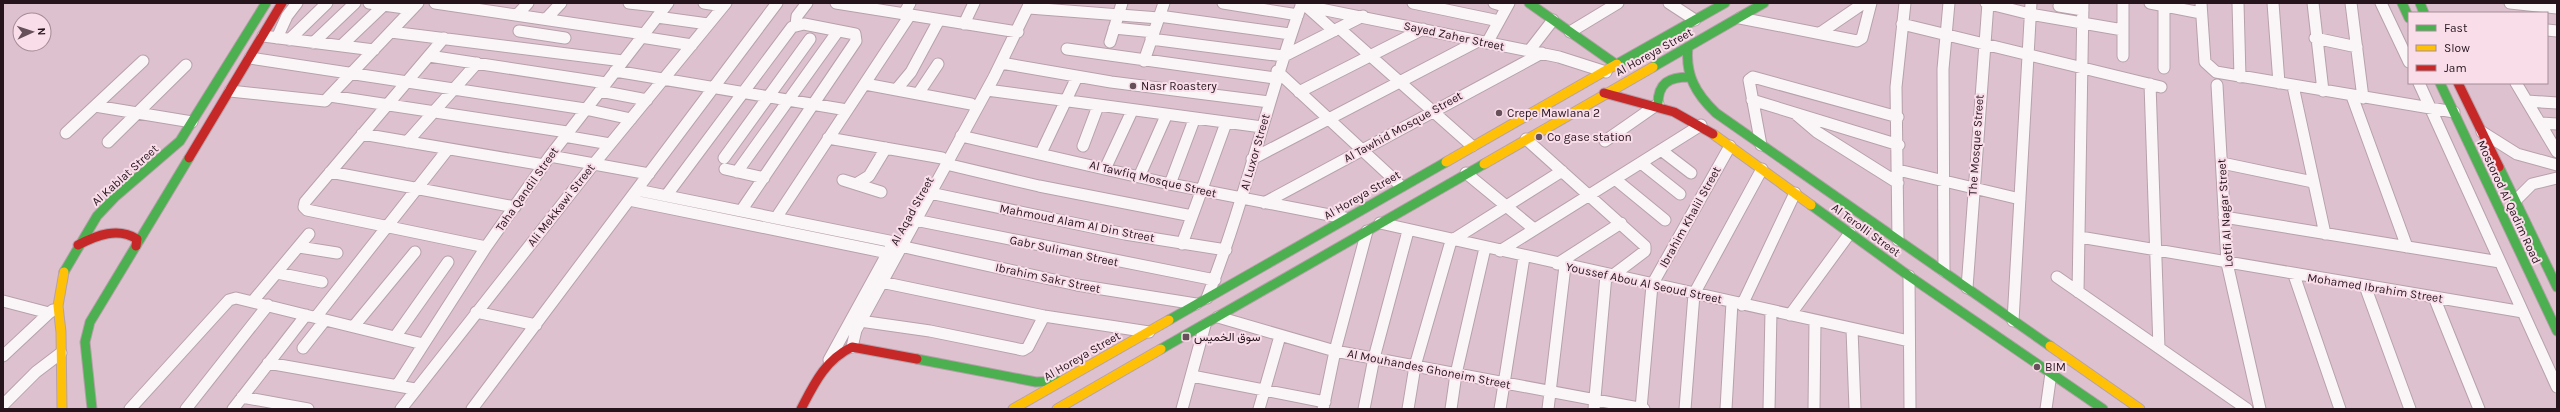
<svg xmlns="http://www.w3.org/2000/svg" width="2560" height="412" font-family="Karla,Vazirmatn,sans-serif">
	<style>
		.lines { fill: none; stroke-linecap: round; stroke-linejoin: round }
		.street-casing { stroke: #b7a1ab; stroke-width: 13 }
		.fast-casing { stroke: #b7a1ab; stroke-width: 11 }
		.slow-casing { stroke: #b7a1ab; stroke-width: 11 }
		.jam-casing { stroke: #b7a1ab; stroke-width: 11 }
		.street { stroke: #faf6f8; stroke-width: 11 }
		.fast { stroke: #4caf50; stroke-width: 9 }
		.slow { stroke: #ffc107; stroke-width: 9 }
		.jam { stroke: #c62828; stroke-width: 9 }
		.poi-dot { fill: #66515b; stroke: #f9deea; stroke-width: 1.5 }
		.labels { text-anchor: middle; stroke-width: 4; stroke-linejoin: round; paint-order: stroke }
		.street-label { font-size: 12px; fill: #26141d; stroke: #f9deea }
		.poi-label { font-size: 12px; fill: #26141d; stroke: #f9deea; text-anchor: start }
	</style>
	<rect width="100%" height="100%" fill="#ddc1ce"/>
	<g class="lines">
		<!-- street casing -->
		<g class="street-casing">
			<path id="street" d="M369,3L412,9
				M435,3L644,34
				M629,3L665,7
				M704,3L723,6
				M836,3L1018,32
				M1223,3L1298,15
				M1413,3L1499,21
				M1494,3L1507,7
				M1669,3L1695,20
				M1986,3L2030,14L2123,30
				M2123,3V56
				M2150,3L2201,13
				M2164,3V68
				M2201,3L2205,62L2216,72L2454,112
				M2238,3L2240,77
				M2273,3L2279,83
				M2313,3L2323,91
				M2351,3L2363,98
				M2381,3L2409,62
				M2510,3L2557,8
				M1301,5L1559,57L1606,72
				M1306,6L1334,31
				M2059,6L2083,10
				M1029,8L1159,18
				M904,14L910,3
				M517,15L528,3
				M1159,16L1290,34
				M657,17L708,24
				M1740,18L1857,41L1862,38L1871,3
				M546,19L561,3
				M964,24L974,3
				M1902,24L2161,87
				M796,25L797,16L807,3
				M1114,28L1154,32
				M1339,28L1472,146
				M2547,30L2557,31
				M519,31L565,38
				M391,32L623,61
				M1570,32L1618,3
				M1820,33L1864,3
				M263,36L374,50
				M641,37L692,45
				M277,38L287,16L297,3
				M444,38L305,202L304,207L307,210L486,247
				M2315,38L2357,47
				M1151,39L1283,56
				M289,40L327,3
				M1110,42L1122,3
				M313,43L355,3
				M1487,43L1509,3
				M341,46L384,5
				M1067,49L1275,78
				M1529,51L1553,20
				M429,56L606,83
				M1282,57L1363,16
				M250,58L585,109L631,119
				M1144,61L1164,3
				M1001,63L1111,82L1269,102
				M615,71L847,110
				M1277,71L1401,186
				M2419,83L2557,387
				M2516,83L2557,152
				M865,84L971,104
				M2150,84L2159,348
				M2217,85L2227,263L2260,409
				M2293,86L2325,234
				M896,90L911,72L939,20
				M987,90L1262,127
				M230,91L325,101L418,3
				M600,91L647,100
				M1299,92L1423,29
				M918,94L938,64
				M330,96L567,132
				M2352,96L2407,247
				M1752,100L1899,145
				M2527,101L2557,103
				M95,106L192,122
				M1797,115L1817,132L1898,183
				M2541,123L2557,124
				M2482,132L2517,154L2557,165
				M66,133L143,61
				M362,134L544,165
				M564,136L610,144
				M961,136L1170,184L1345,218
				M828,138L942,158
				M1526,139L1645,246V251L1612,276
				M1605,141L1658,104
				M108,142L186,65
				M407,142L477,63
				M1761,145L1749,80L1753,77L1898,117
				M1083,146L1098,106
				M1661,150L1691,173
				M1041,153L1077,77
				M550,156L649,174
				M724,158L810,39
				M1252,159L1478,41
				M1641,163L1680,194
				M2222,163L2313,182
				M946,164L1039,186L1192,216
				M725,169L764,178
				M1105,169L1132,111
				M1898,170L2020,199
				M330,172L515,207
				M737,172L838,31
				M1466,173L1534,229
				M1139,177L1166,116
				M1615,179L1665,220
				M843,180L881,192
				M856,184L869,176L886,148
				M1170,184L1194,120
				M637,190L894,242
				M930,193L1125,234L1226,250
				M666,196L792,27L804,24L855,34L856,41L741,211
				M629,200L888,253
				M2514,202L2532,184L2557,178
				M1264,203L1542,53
				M2224,217L2500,262
				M776,218L910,15
				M915,220L1215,280
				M1380,223L1909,341
				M2080,237L2523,312
				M1898,240L1896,87L1905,3
				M1182,244L1226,123
				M900,246L1077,285L1196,304
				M299,247L337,253
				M1500,251L1701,125
				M1557,264L1621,223
				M1944,271L1943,69L1949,3
				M277,273L322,282
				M2294,275L2340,409
				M1909,276L1910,409
				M2057,277L2247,409
				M881,282L1044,316L1149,332
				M2365,286L2410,409
				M1967,288L1988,3
				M2078,292L2083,3
				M2434,297L2479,409
				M1207,298C1245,202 1267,100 1302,3
				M3,301L49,313L53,310
				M253,301L309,234
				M1742,305L1795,193
				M476,312L536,325
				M1790,315L1850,233
				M316,317L448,149
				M1218,317L1335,351L1644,409
				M860,321L930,331L1023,350L1028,347L1044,316
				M2013,321L2031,3
				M354,326L415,252
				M1852,329L1855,409
				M395,337L448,262
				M852,347L856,330L994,77L1030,3
				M303,348L325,320
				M3,356L49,313
				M829,360L891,247
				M268,363L415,389
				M1192,376L1325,402
				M398,384L486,247L550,156L668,3
				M242,397L308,409
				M3,405L36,372L61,353
				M130,409L229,300L236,298L423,344
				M186,409L268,305
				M233,409L306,315
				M401,409L593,165L726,3
				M472,409L777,3
				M1182,409L1205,325
				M1259,409L1280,336
				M1323,409L1335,351L1367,231
				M1364,409L1374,358L1408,231
				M1408,409L1415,366L1451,241L1562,171
				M1451,409L1456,374L1485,248
				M1500,409L1524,257
				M1548,409L1565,266
				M1594,409L1606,275
				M1641,409L1652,285L1730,146
				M1685,409L1694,294L1762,169
				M1726,409L1732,302
				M1769,409L1771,311
				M1814,409L1815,321
				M2046,409L2051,373"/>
		</g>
		<!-- fast casing -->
		<g class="fast-casing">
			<path id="fast" d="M1529,3L1617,65
				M2402,3L2409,18
				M2420,3L2424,13
				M1688,47C1685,75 1696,94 1716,113L2050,346
				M1617,64L1725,3
				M1653,67L1764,3
				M2440,83L2557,331
				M1658,104C1658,83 1669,77 1689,77
				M2499,167L2557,287
				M1811,205L1909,276L2103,409
				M64,272L97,216L116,196L180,141L266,3
				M1169,320L1446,162
				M1161,349L1484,164
				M917,359L1036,382L1059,381
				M92,409L85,342L90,322L189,158"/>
		</g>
		<!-- slow casing -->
		<g class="slow-casing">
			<path id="slow" d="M1713,134L1811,205
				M1446,162L1617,64
				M1484,164L1653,67
				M2050,346L2140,409
				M62,409L61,332L58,306L64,272
				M1013,409L1169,320
				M1057,409L1161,349"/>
		</g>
		<!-- jam casing -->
		<g class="jam-casing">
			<path id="jam" d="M2458,83L2499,167
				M1604,93L1674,112L1713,134
				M189,158L282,3
				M78,245C97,235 118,227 137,239L136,246
				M801,409C814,384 825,360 852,347L917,359"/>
		</g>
		<!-- street -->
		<use href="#street" class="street"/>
		<!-- fast -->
		<use href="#fast" class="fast"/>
		<!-- slow -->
		<use href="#slow" class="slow"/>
		<!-- jam -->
		<use href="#jam" class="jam"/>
	</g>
	<!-- markers -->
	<g class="poi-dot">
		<circle cx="1133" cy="86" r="4"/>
		<circle cx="1499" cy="113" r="4"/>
		<circle cx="1539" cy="137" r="4"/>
		<rect x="1182" y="333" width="8" height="8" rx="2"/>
		<circle cx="2037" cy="367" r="4"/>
	</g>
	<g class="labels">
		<!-- street labels -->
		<g class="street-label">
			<text transform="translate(1454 36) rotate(12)" y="4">Sayed Zaher Street</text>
			<text transform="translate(1654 52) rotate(-29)" y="4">Al Horeya Street</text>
			<text transform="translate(1403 127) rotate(-29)" y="4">Al Tawhid Mosque Street</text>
			<text transform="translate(1976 145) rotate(-86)" y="4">The Mosque Street</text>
			<text transform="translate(1255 152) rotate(-74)" y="4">Al Luxor Street</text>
			<text transform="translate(125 175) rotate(-42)" y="4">Al Kablat Street</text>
			<text transform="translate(1153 179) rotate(13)" y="4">Al Tawfiq Mosque Street</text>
			<text transform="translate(527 189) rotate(-55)" y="4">Taha Qandil Street</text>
			<text transform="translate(1362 195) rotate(-30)" y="4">Al Horeya Street</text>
			<text transform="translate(2509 202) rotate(65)" y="4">Mostorod Al Qadim Road</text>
			<text transform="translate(561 205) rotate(-52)" y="4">Ali Mekkawi Street</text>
			<text transform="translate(912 211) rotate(-61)" y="4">Al Aqad Street</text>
			<text transform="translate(2225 213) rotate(-94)" y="4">Lotfi Al Nagar Street</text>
			<text transform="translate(1690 217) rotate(-61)" y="4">Ibrahim Khalil Street</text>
			<text transform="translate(1077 223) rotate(11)" y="4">Mahmoud Alam Al Din Street</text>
			<text transform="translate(1866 230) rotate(36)" y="4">Al Terolli Street</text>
			<text transform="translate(1064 251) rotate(12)" y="4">Gabr Suliman Street</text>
			<text transform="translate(1048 278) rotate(12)" y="4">Ibrahim Sakr Street</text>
			<text transform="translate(1644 283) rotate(12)" y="4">Youssef Abou Al Seoud Street</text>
			<text transform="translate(2375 288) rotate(9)" y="4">Mohamed Ibrahim Street</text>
			<text transform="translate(1082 356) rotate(-30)" y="4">Al Horeya Street</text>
			<text transform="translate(1429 369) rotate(11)" y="4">Al Mouhandes Ghoneim Street</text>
		</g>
		<!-- poi labels -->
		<g class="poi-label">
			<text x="1141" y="90">Nasr Roastery</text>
			<text x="1507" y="117">Crepe Mawlana 2</text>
			<text x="1547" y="141">Co gase station</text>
			<text x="1194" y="341">سوق الخميس</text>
			<text x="2045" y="371">BIM</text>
		</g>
	</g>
	<!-- border -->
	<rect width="2560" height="412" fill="none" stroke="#26141d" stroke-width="8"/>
	<!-- legend -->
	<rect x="2408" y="12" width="140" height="72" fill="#f9deea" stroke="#a58d98"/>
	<rect x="2416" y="25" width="20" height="6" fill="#4caf50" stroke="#a58d98"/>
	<text x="2444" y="32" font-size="12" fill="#26141d">Fast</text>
	<rect x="2416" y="45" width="20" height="6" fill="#ffc107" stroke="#a58d98"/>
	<text x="2444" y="52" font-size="12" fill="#26141d">Slow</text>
	<rect x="2416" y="65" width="20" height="6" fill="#c62828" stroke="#a58d98"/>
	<text x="2444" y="72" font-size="12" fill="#26141d">Jam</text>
	<!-- north arrow -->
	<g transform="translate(32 32) rotate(87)"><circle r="19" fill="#f9deea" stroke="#a58d98"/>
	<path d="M0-3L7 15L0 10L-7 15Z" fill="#66515b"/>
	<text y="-6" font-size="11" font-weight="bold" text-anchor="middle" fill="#26141d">N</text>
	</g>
</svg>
